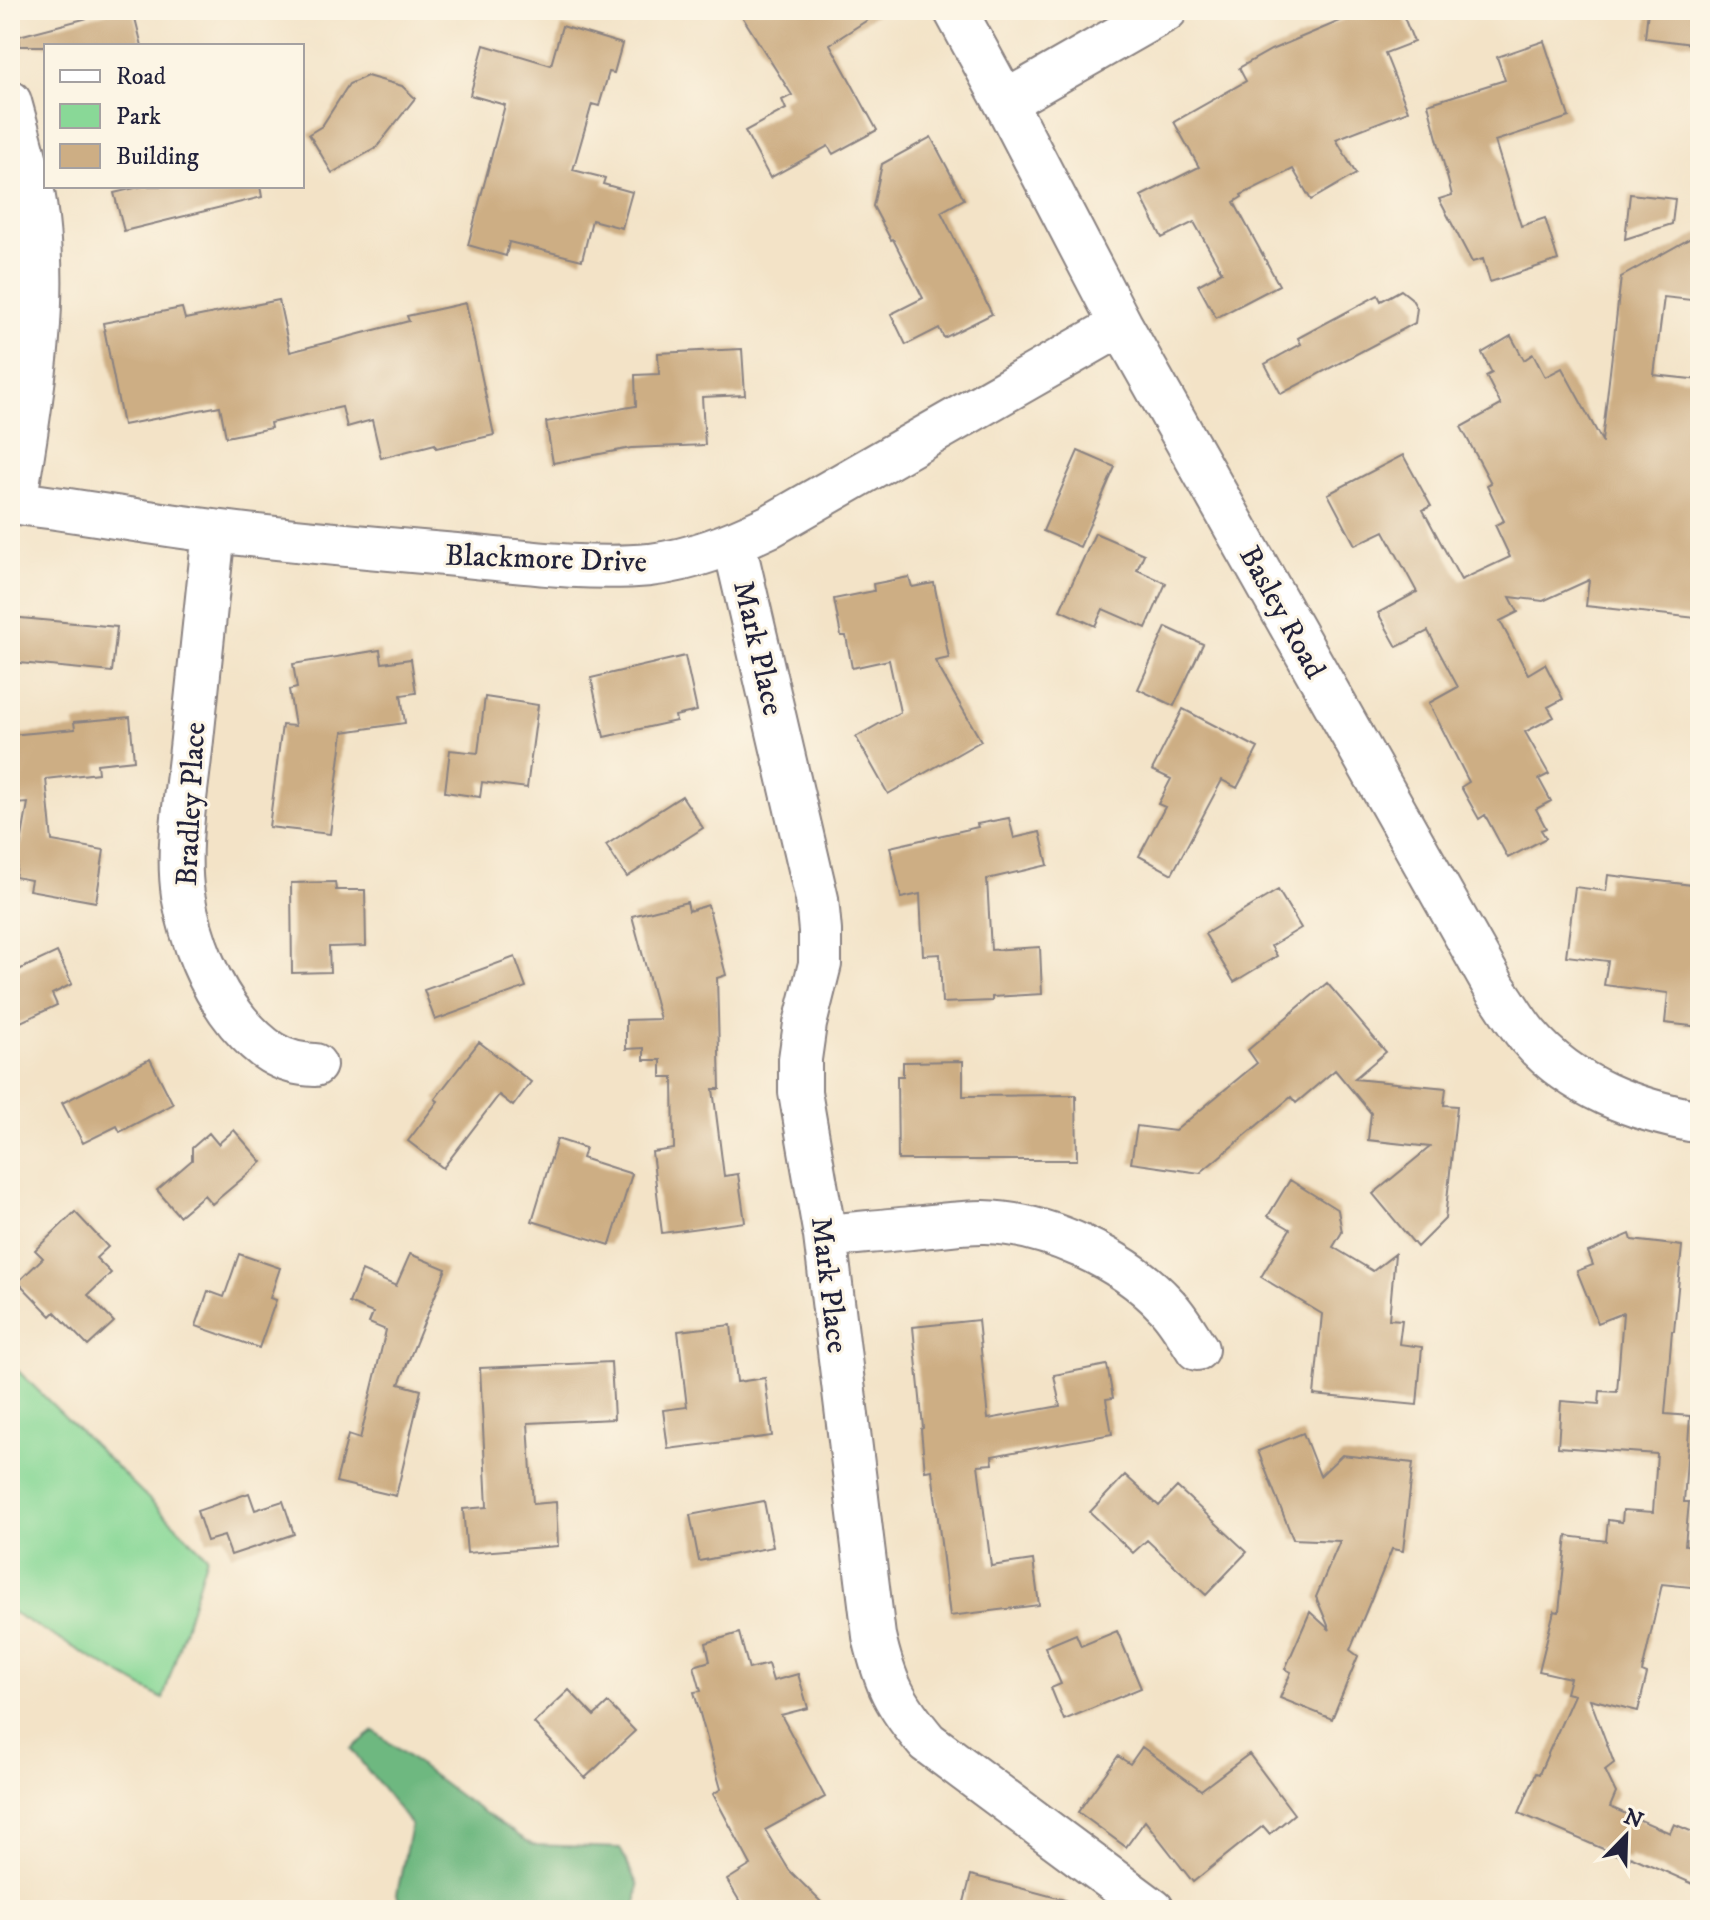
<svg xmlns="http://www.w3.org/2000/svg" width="1710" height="1920" font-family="'IM FELL DW Pica',serif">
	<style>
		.green { fill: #89d897; stroke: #567d69; stroke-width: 2 }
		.forest { fill: #6eb880; stroke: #486d5e; stroke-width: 2 }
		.building { fill: #cdae84 }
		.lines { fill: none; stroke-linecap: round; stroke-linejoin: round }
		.street-casing { stroke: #8a8281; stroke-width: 46 }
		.street { stroke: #fff; stroke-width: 42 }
		.labels { text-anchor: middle; stroke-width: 6; stroke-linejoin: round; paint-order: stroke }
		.street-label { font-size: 30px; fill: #22223b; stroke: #fcf5e5 }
	</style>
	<rect width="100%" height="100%" fill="#fcf5e5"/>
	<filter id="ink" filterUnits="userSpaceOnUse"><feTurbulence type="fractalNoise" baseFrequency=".0125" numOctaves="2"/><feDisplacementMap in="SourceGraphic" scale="16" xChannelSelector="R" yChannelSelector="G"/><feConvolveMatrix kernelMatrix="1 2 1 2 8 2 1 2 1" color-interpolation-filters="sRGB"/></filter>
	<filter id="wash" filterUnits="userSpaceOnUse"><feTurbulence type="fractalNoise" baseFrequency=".006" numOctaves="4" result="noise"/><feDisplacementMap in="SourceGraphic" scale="32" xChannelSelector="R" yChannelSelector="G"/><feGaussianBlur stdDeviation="1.8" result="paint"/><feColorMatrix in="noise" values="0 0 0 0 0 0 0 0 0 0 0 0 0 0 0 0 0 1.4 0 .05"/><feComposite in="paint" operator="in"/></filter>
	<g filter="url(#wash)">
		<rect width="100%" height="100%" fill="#f3e3c7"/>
		<!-- green -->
		<path class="green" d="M10,1363L207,1556L163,1699L10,1611Z"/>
		<!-- forest -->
		<path class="forest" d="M374,1731L461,1797L533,1845L620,1848L638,1886L636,1910H402L397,1894L411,1825L351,1749Z"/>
		<g id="blocks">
			<!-- building -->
			<path class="building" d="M118,10H133L142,46H20L19,36Z
				M738,10H883L830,44L877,130L833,154L828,146L770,178L745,131L786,109L782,100L792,95Z
				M1366,10H1401L1414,42L1385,53L1408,111L1336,139L1356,174L1311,200L1293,169L1241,195L1242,197L1234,202L1279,285L1216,318L1198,285L1222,272L1194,222L1162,238L1141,196L1199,167L1174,122L1246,81L1239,68L1271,50Z
				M1648,10H1700V45L1645,38Z
				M562,26L622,44L614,73L609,72L599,106L592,104L573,170L605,178L603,184L632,192L622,228L592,220L582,260L509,242L506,256L468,245L505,105L470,95L484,45L551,65Z
				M1544,41L1569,117L1495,141L1521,226L1545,218L1558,260L1490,282L1483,259L1472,262L1439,199L1452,195L1428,104L1505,80L1497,57Z
				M367,76L402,86L415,98L376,148L332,173L309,134L322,126L349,84Z
				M931,137L964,199L941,212L992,314L944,338L939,328L906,345L891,314L923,298L893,239L891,240L873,206L882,164Z
				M143,186H260L262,197L124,231L114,193Z
				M1630,194L1675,199L1672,224L1625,239Z
				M1700,233V301L1664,297L1654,375L1700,380V582L1696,618L1586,606L1589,580L1543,601L1510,597L1518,612L1500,621L1528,674L1545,664L1563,699L1548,707L1554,717L1525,732L1549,774L1539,779L1551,801L1536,809L1546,828L1541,830L1546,838L1508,858L1485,815L1479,819L1461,787L1469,782L1429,703L1458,687L1428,631L1397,647L1378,613L1417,592L1384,531L1355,545L1328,494L1403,455L1431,506L1423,510L1461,580L1510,557L1495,525L1504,521L1487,485L1491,483L1461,427L1501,405L1486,376L1492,373L1482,353L1511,336L1524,360L1533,354L1545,377L1562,368L1602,441L1621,277Z
				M1401,290L1411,298L1417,308L1415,323L1281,394L1265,364L1301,344L1298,338L1378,295L1381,301Z
				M279,300L290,352L409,321L407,316L466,303L494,435L436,448L435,444L381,458L372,420L347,427L342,407L270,423L271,428L226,437L220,406L123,425L103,323L182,308L185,319Z
				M742,349L745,395L702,397L705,445L631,448L553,463L546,422L636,406L635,375L659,374L658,353Z
				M1078,451L1115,467L1080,547L1043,531Z
				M1095,533L1144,554L1137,570L1166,583L1146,628L1103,609L1095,626L1060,610Z
				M909,577L912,587L934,583L949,658L935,661L981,741L888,794L856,737L900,712L889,660L852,668L846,636H841L834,599L874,591L873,584Z
				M10,617L117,627L112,672L10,662Z
				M1166,627L1203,644L1174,706L1138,689Z
				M380,650L382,663L411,659L416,693L401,695L405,723L343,732L330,834L269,827L282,725L295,726L289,690L297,688L293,664Z
				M685,656L697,711L675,716L676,721L604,737L591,678Z
				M485,697L538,705L527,788L482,782L480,797L445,792L450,750L478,753Z
				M1183,709L1258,748L1237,788L1222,780L1172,874L1139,856L1165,807L1158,804L1171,779L1152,770Z
				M130,717L134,760L97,764L98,773L46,779L52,841L104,850L96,902L29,890L31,880L15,877L28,803L14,804L10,760V735L75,729L74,722Z
				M682,796L703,828L627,877L606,845Z
				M1009,818L1014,838L1040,832L1048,865L987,879L991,950L1040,947L1042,994L992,997V1001L942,1003L940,954L923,955L920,894L901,898L890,847L978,827L977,824Z
				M1608,875L1700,886V1027L1665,1023L1668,993L1604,985L1608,961L1566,956L1575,887L1606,891Z
				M335,882L336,890H365L366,946L329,947L330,972L292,973L291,883Z
				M1278,890L1301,928L1271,946L1277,956L1234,982L1205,934Z
				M687,902L689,911L708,905L726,975L717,978L720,1089H713L724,1176L738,1174L745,1222L662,1233L652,1152L674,1149L673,1077H661V1060H644V1048L626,1049V1020L660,1019L632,916Z
				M57,952L72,984L52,994L57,1005L10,1027V974Z
				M515,957L526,987L435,1020L424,990Z
				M1327,983L1386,1052L1354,1079L1446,1088L1444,1105L1457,1106L1445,1219L1417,1247L1373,1194L1430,1147L1368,1140L1371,1113L1335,1070L1296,1103L1291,1097L1200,1173L1131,1163L1137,1126L1175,1131L1257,1063L1248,1050Z
				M479,1042L531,1082L513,1106L499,1095L443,1168L408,1141L438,1101L435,1099Z
				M150,1059L173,1104L120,1132L117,1126L83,1143L62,1103Z
				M963,1061V1096L1076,1095L1077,1160H898L897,1076H903V1062Z
				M234,1130L262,1162L212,1204L204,1195L179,1216L157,1190L192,1160V1148L209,1133L218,1144Z
				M557,1139L585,1148L582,1158L632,1174L610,1245L532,1221Z
				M1290,1180L1338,1210L1342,1232L1333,1247L1373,1271L1395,1254L1389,1319L1402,1320L1399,1344L1422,1347L1417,1405L1314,1395L1322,1314L1261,1277L1290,1229L1268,1216Z
				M75,1212L108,1247L96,1258L111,1273L88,1295L114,1322L88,1346L55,1312L51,1316L18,1282L43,1258L35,1250Z
				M1630,1234L1632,1240L1682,1246L1674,1331H1672L1665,1414L1690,1416L1684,1502H1689L1685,1545L1700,1547V1588L1662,1584L1642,1672L1647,1674L1638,1711L1590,1699L1614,1763L1605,1770L1616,1793L1610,1807L1670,1833L1674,1824L1700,1835V1887L1630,1856L1629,1860L1519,1813L1536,1773L1539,1774L1574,1695L1566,1693L1570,1678L1539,1671L1554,1611L1559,1612L1567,1536L1606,1541L1608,1520L1622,1522L1623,1510L1653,1512L1657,1454L1558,1447L1561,1401L1599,1404L1600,1391L1617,1392L1623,1313L1598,1323L1577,1271L1593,1265L1588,1252Z
				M239,1254L280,1268L270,1298L276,1300L259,1348L196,1326L208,1291L224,1297Z
				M410,1254L446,1269L399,1384L421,1390L396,1496L336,1482L348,1435L360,1439L386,1330L369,1323L373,1313L349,1303L362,1271L396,1286Z
				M978,1320L988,1419L1060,1406L1054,1375L1107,1365L1113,1398L1106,1399L1112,1434L992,1456L993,1464L978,1465L991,1566L1033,1560L1039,1605L950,1616L932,1470L925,1471L921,1429L923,1428L913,1327Z
				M731,1325L737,1382L765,1378L772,1436L668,1449L663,1410L687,1407L678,1331Z
				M611,1362L614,1419L528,1423L533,1504L556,1502L558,1546L467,1553L463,1509L487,1507L480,1368Z
				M1303,1433L1320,1476L1342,1455L1413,1463L1403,1551L1392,1549L1350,1650L1358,1656L1332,1719L1280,1698L1291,1672L1285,1669L1310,1612L1330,1630L1316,1597L1340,1541L1293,1539L1258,1451Z
				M1125,1475L1159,1506L1177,1487L1247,1552L1206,1595L1147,1540L1133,1553L1090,1512Z
				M249,1493L255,1510L283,1501L294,1534L231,1555L224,1536L207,1541L197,1511Z
				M764,1501L773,1547L699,1561L690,1515Z
				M1117,1631L1141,1688L1064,1720L1051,1688L1061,1684L1045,1647L1076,1634L1081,1646Z
				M739,1633L749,1669L768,1664L773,1681L798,1674L808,1708L781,1715L825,1797L765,1830L789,1870L829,1910H762L755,1902L743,1907L727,1880L751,1865L713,1794L721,1789L694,1692L701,1691L694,1666L710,1661L706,1643Z
				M569,1690L594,1716L608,1703L635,1731L585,1778L534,1723Z
				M1142,1747L1201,1790L1249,1754L1294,1814L1270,1834L1263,1826L1193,1882L1145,1821L1126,1847L1078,1812L1118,1756L1130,1764Z
				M971,1875L1065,1900L1064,1910H962Z"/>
		</g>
	</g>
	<g filter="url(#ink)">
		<use href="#blocks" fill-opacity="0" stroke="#8a8281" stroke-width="2"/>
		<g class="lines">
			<!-- street casing -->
			<g class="street-casing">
				<path id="street" d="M955,10L1005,102L1121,325L1496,990C1507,1005 1516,1022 1528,1036C1572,1088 1635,1110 1700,1122
					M10,102C19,136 30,169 35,204C50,304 31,404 15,503
					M1005,102L1166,10
					M10,502C78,510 146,523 214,531C295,541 375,548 456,555C519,561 586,571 650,565C693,560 732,544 770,526L1121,325
					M214,531C206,604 199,676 191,749C186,796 176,848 183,895C191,940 209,987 238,1022C260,1048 280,1064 315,1065
					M734,543L817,899L820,931V964L805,1024L800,1059V1092L825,1236L874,1636C885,1684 895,1704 927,1742L1153,1910
					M825,1236C854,1233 883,1231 911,1228C935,1226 960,1222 984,1222C1046,1223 1123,1259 1165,1304C1178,1317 1187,1334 1197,1349"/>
			</g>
			<!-- street -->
			<use href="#street" class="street"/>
		</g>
	</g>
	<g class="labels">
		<!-- street labels -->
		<g class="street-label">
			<text transform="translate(546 558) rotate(2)" y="10">Blackmore Drive</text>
			<text transform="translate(1283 612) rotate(61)" y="10">Basley Road</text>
			<text transform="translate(759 648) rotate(77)" y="10">Mark Place</text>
			<text transform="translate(190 804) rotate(-87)" y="10">Bradley Place</text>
			<text transform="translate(830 1285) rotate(83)" y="10">Mark Place</text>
		</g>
	</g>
	<!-- margin -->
	<rect width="1710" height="1920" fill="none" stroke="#fcf5e5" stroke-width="40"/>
	<!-- legend -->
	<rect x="44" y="44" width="260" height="144" fill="#fcf5e5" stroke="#a5a1a1" stroke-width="2"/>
	<rect x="60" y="70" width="40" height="12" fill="#ffffff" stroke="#a5a1a1" stroke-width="2"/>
	<text x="116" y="84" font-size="24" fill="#22223b">Road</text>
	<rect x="60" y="104" width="40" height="24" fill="#89d897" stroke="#a5a1a1" stroke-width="2"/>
	<text x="116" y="124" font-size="24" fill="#22223b">Park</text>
	<rect x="60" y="144" width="40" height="24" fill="#cdae84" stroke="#a5a1a1" stroke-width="2"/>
	<text x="116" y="164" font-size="24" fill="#22223b">Building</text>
	<!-- north arrow -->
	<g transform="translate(1626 1836) rotate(23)" stroke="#fcf5e5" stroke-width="6" paint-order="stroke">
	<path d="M0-6L14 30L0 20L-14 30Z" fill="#22223b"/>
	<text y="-12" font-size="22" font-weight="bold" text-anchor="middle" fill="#22223b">N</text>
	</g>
</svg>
